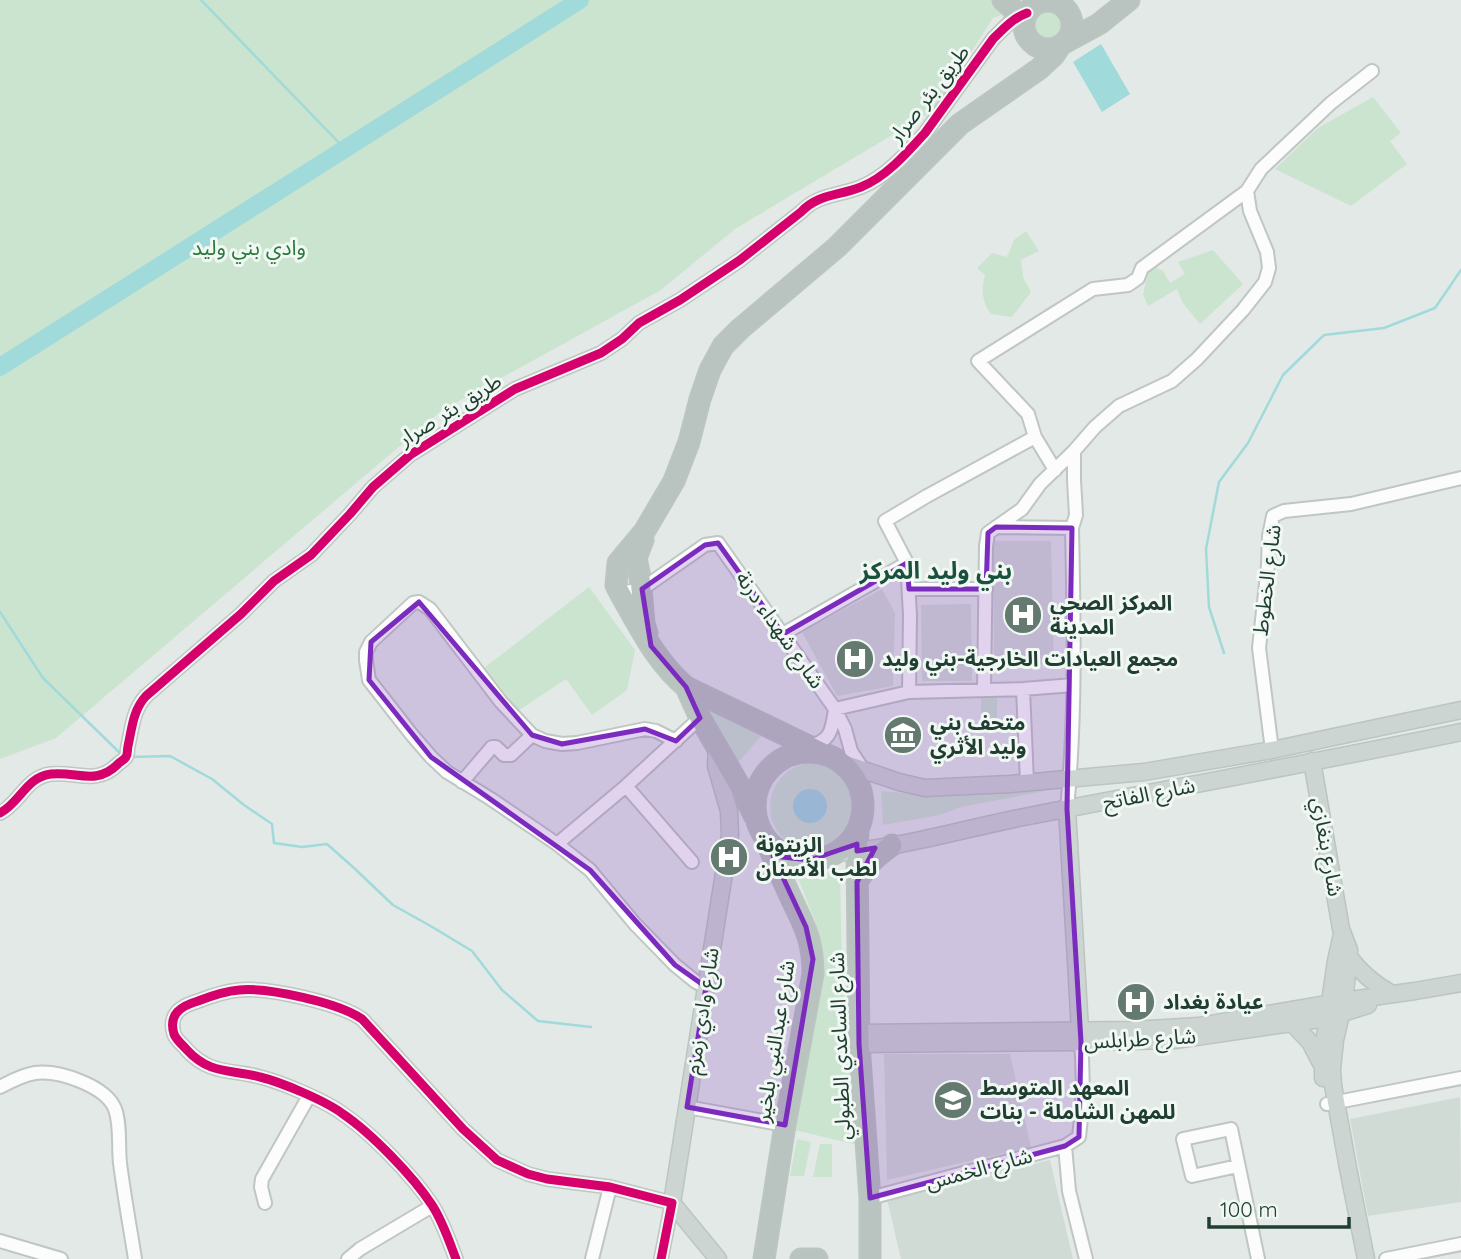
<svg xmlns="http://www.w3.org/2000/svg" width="1461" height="1259" font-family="Quicksand,'Noto Sans Arabic',sans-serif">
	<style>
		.built { fill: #d1dbd5 }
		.green { fill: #cbe4cf }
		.water { fill: #a1dada }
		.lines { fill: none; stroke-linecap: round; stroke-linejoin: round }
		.stream { stroke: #a1dada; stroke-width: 2.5 }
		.river { stroke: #a1dada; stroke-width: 18 }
		.minor-casing { stroke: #c0c6c3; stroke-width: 16 }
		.major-casing { stroke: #bbc5c1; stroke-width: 19 }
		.highway-casing { stroke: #bbc5c1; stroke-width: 23 }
		.minor { stroke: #fbfcfb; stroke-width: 12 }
		.major { stroke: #cdd5d2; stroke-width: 16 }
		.highway { stroke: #b9c3bf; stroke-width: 19 }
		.cycleway-casing { stroke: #f1f8f4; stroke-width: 13 }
		.cycleway { stroke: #d6006c; stroke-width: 9 }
		.marked { fill: #7b2cbf; fill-opacity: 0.2; stroke: #7b2cbf; stroke-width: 5; stroke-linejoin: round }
		.labels { text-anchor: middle; stroke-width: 6; stroke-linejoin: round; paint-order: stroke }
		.street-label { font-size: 21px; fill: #203e31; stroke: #f1f8f4 }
		.park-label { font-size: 21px; fill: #28773b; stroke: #f1f8f4 }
		.poi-label { font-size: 21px; font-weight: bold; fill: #203e31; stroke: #f1f8f4; text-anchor: start }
		.quarter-label { font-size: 24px; font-weight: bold; fill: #1b513c; stroke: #f1f8f4 }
	</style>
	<rect width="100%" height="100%" fill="#e3e9e6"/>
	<!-- built -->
	<path class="built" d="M993,541H1051L1054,664L994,666Z
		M882,589L895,613L893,686L837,696L802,632Z
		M971,604L972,681H922L921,605Z
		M884,1054H1010L1031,1147L887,1180Z
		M1460,1097L1461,1202L1368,1216L1350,1119Z
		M1050,1160L1073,1259H901L887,1199Z"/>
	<!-- green -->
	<path class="green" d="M0,0H1041L993,18L934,110L735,229L661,290L441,411L56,738L0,759Z
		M1030 25a17 17 0 1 1 34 0a17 17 0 1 1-34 0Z
		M1373,97L1401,133L1390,141L1407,164L1351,206L1275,169L1318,128Z
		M1026,231L1039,251L1021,260L1023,277L1031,292L1012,317L991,314C982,303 981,289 985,275L977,268L992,253L1007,257L1014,240Z
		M1213,250L1243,284L1200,324L1182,302L1177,289L1148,306L1143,294L1149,269L1153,266L1163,271L1170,283L1185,274L1178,262Z
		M589,587L635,650L627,690L592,715L566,679L518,711L484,668Z
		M981,695H997V729H981Z
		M703,706L764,733L736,765Z
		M770 807a44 44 0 1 1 88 0a44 44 0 1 1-88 0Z
		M1046,787L1045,791L961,807L940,815L883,825L881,791L926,795Z
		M840,870L842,968L858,1145L794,1130L820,950L815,921L797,876L817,875Z
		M797,1139L811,1142L804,1176H790Z
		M820,1144H832V1177H813Z"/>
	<!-- water -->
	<path class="water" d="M1101,44L1130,94L1102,112L1073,62Z
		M793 806a17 17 0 1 1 34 0a17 17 0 1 1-34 0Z"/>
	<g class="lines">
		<!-- stream -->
		<path class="stream" d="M201,0L345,149
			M0,612L43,678L122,755
			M1224,653L1209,607L1206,549L1219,482L1248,443L1283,375L1324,335L1384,328L1435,308L1461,270
			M131,757L170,756L212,779L244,805L272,824L274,843L302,847L327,844L354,868L393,905L434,928L472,951L502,990L538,1021L591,1027"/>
		<!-- river -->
		<path class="river" d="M0,367L580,0"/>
		<!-- minor casing -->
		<g class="minor-casing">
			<path id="minor" d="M1055,470L1035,437L1028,414L978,361L1093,289L1128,285L1138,278L1142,268L1247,191
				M996,527L1072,528
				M909,589H986
				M620,593L642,589L705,545L718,543L835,709L845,729L851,751L864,771
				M783,634L907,563
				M984,689L986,546L988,533L1022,509L1040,484L1074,451
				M1023,689L1027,782
				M909,692L910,615L907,563L885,521L927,496L1035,437
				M835,709L909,692L1023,689L1073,685
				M700,718L626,786L557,844L590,870L635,924L675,965L696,982L706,987
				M808,746C831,742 832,730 835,709
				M1272,750L1259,648L1268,565L1269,536L1273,516L1284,511L1351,504L1461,478
				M462,782L492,747H496L504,755H511L532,735
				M626,786L692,862
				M1067,809C1076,716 1074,622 1072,528L1076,515L1074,480V451L1095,427L1119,406L1172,381L1197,359L1243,310L1265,282L1269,268L1267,252L1250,211L1247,191L1261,169L1331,103L1372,71
				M0,813C20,803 26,777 51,774C77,771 96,786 118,764C120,762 124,760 126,757C128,754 127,750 128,746C132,728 133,710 146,696L241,614L274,581L311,555L350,514L373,487L410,455L515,389L601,353L622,339L639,323L680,300L740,260L801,212C818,194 838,196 861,187C886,177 907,153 925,133L993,39L1009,23L1023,15
				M557,844L491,799L447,772L431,757L412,735L369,680L366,660V652L371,642L413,603L419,602L430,609L501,702L532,735L545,741L562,744L577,743L645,729L656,731L676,741
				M0,1087C11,1081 23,1075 35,1073C59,1070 106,1086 115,1109C121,1125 118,1146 120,1163C124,1195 130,1227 135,1259
				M1327,1104L1461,1078
				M687,1107L785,1125
				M1065,1146L1069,1191L1086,1259
				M1238,1166L1192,1176L1183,1139L1231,1129L1258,1259
				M870,1198L1065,1146L1079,1137C1083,1104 1084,1067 1080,1034
				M265,1203L261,1187L262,1179L309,1096
				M0,1241L61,1259
				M348,1259L360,1249L432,1206
				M456,1259C449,1241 443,1222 432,1205C413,1176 371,1133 343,1114C326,1101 281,1082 260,1077C231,1069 210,1075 187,1050C183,1045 176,1040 174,1034C168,1014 181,1006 198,1001C211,996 225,991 239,990C268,987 339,1003 362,1019L463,1129L497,1160L528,1174L547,1179L610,1187L672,1203L661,1259
				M592,1259L610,1187
				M1386,1259L1461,1244"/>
		</g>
		<!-- major casing -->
		<g class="major-casing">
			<path id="major" d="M717,748L716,766L729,811L730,835L672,1203L718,1259
				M1312,761L1341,929L1349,950V957L1344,1001L1335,1040L1332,1069L1333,1085L1348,1168L1366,1259
				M843,763L899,782L925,788L1010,784L1144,772L1272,750L1461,710
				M1067,809L1080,1030
				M837,853C902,848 966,828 1029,816C1173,788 1318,762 1461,732
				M1349,957C1361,973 1374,984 1392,994
				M1292,1023L1310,1042L1321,1063
				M859,1033L1133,1030L1199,1026L1344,1001L1415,991L1461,983
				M859,1044L1081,1042L1175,1040L1327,1018L1368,1005
				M1323,1078V1050L1336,961L1342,934"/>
		</g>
		<!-- highway casing -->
		<g class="highway-casing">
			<path id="highway" d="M1003,0L1011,7L1024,25
				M1024 25a24 24 0 1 1 48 0a24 24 0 1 1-48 0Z
				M1064,43L1099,24L1129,0
				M643,540L636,558L640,577L644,623L647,633
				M686,687L700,718L743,792L754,815
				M755 806a54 54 0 1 1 108 0a54 54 0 1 1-108 0Z
				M823,753L686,687C656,662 639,626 620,593L616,585L618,563L644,532L674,481L689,442L700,399L710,370L723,346L740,329L837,247L960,124L1039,69L1054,55L1060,46
				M858,831L857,851L859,1044L870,1198V1259
				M857,882C866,865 877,856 892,845
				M764,1259L785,1125L813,974C813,935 802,923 787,889C779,872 772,855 765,837
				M801,1259H817"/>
		</g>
		<!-- minor -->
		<use href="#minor" class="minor"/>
		<!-- major -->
		<use href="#major" class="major"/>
		<!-- highway -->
		<use href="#highway" class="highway"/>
		<!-- cycleway casing -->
		<g class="cycleway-casing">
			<path id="cycleway" d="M0,813C20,803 26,777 51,774C77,771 96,786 118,764C120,762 124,760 126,757C128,754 127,750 128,746C132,728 133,710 146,696L241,614L274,581L311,555L350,514L373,487L410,455L515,389L601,353L622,339L639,323L680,300L740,260L801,212C818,194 838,196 861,187C886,177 907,153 925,133L993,39C1003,29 1013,18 1027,13
				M456,1259C449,1241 443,1222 432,1205C413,1176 371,1133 343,1114C326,1101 281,1082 260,1077C231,1069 210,1075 187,1050C183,1045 176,1040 174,1034C168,1014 181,1006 198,1001C211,996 225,991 239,990C268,987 339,1003 362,1019L463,1129L497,1160L528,1174L547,1179L610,1187L672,1203L661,1259"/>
		</g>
		<!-- cycleway -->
		<use href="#cycleway" class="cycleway"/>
	</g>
	<!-- marked area -->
	<path class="marked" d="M996,527L1072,528L1067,809L1081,1042L1079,1137L1065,1146L870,1198L859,1044L857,882L875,848L857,851V844L810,860L773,856L806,927L813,959L785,1125L687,1107L706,987L675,965L590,870L431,757L369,680L371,642L419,602L532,735L562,744L645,729L676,741L700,718L686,687L651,646L642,589L705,545L718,543L783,634L907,563L909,589H986L988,533Z"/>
	<!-- icons -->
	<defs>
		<g id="hospital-disc" transform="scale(2.0125)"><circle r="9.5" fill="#647a70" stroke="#f1f8f4"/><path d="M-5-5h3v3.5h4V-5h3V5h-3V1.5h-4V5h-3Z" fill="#fff"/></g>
		<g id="museum-disc" transform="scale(2.0125)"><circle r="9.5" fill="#647a70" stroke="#f1f8f4"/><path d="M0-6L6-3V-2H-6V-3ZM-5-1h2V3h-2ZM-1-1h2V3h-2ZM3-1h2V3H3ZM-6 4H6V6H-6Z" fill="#fff"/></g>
		<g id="university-disc" transform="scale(2.0125)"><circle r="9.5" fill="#647a70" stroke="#f1f8f4"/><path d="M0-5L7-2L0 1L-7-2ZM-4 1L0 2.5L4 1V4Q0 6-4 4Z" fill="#fff"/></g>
	</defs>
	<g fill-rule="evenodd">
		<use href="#hospital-disc" x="1023" y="615"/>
		<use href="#hospital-disc" x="855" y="659"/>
		<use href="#museum-disc" x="903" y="735"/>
		<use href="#hospital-disc" x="729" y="857"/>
		<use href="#hospital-disc" x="1136" y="1002"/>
		<use href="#university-disc" x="953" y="1100"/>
	</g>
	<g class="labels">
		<!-- street labels -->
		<g class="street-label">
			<text transform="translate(929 94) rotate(-52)" y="7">طريق بئر صرار</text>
			<text transform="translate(450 410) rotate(-32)" y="7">طريق بئر صرار</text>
			<text transform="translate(1267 580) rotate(-83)" y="7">شارع الخطوط</text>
			<text transform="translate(780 630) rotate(55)" y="7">شارع شهداء درنة</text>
			<text transform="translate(1149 794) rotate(-11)" y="7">شارع الفاتح</text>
			<text transform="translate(1327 847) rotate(80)" y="7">شارع بنغازي</text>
			<text transform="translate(702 1011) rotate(-81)" y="7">شارع وادي زمزم</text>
			<text transform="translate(1140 1039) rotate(-3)" y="7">شارع طرابلس</text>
			<text transform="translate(775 1041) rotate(-81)" y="7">شارع عبدالنبي بلخير</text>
			<text transform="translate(840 1046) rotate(-92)" y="7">شارع الساعدي الطبولي</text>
			<text transform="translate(979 1169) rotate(-15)" y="7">شارع الخمس</text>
		</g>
		<!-- park labels -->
		<g class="park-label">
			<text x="249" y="255">وادي بني وليد</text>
		</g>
		<!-- poi labels -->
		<g class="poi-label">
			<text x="1050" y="610">المركز الصحي<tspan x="1050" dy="24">المدينة</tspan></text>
			<text x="882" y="666">مجمع العيادات الخارجية-بني وليد</text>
			<text x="930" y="730">متحف بني<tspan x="930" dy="24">وليد الأثري</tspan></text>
			<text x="756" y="852">الزيتونة<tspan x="756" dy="24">لطب الأسنان</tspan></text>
			<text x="1163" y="1009">عيادة بغداد</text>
			<text x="980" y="1095">المعهد المتوسط<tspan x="980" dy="24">للمهن الشاملة - بنات</tspan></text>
		</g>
		<!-- quarter labels -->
		<g class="quarter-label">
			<text x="936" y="579">بني وليد المركز</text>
		</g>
	</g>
	<!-- scale -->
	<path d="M1209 1217v10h140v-10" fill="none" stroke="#203e31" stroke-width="3.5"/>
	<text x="1220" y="1217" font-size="21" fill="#203e31" stroke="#f1f8f4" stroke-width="5" paint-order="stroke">100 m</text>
</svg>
